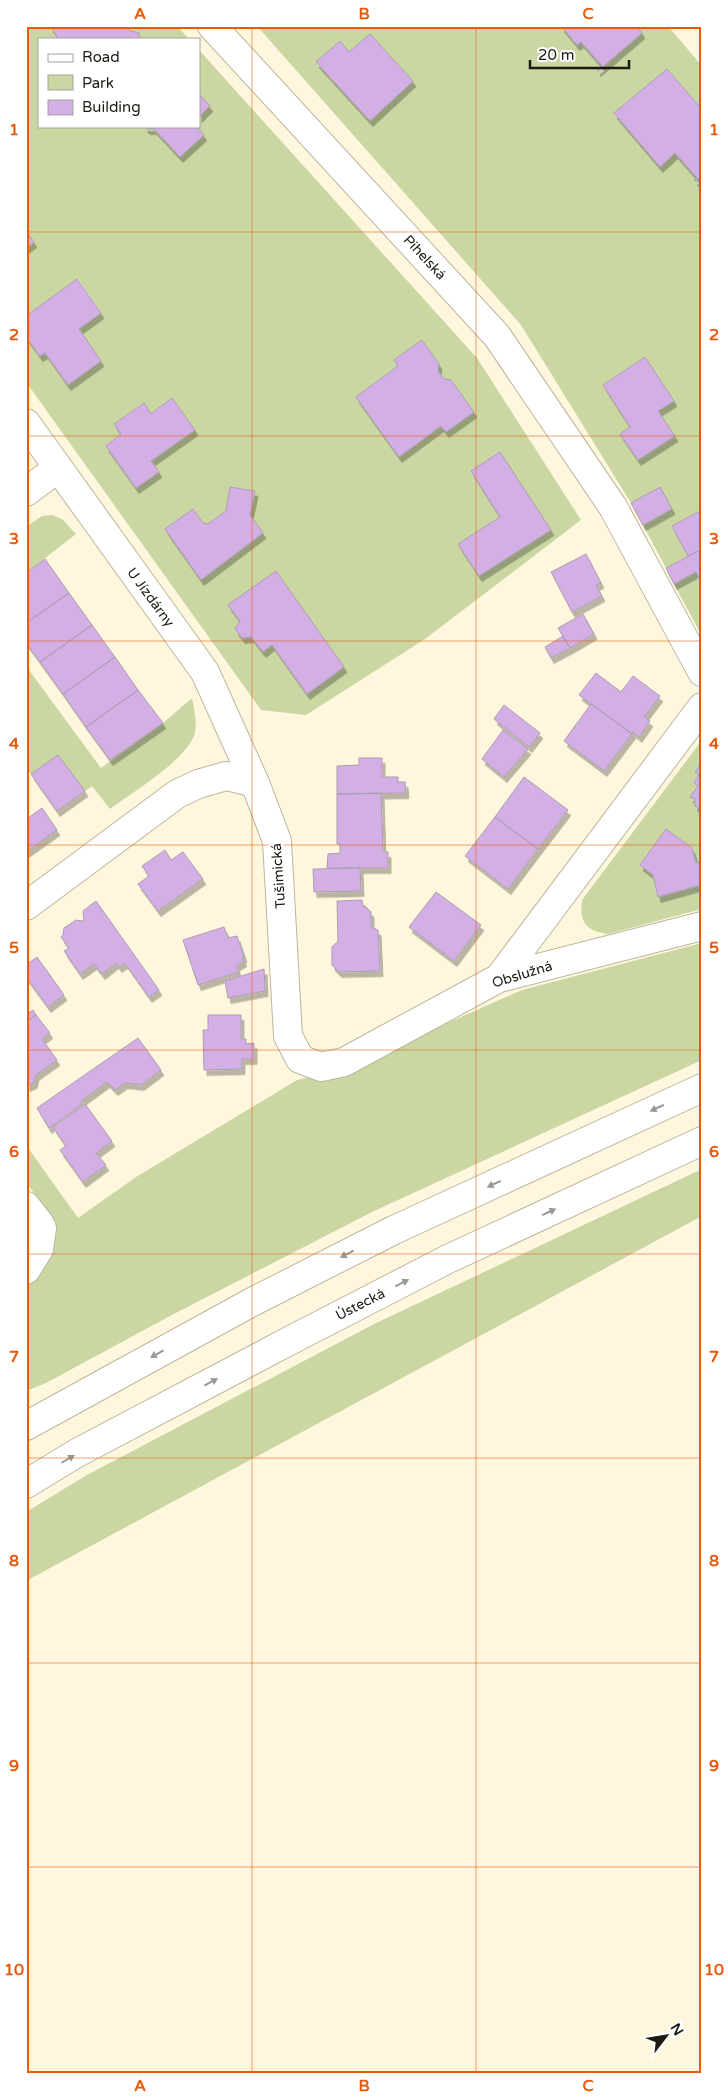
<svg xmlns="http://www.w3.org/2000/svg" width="728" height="2099" font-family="'Varela Round',sans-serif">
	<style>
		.green { fill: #cad7a3; fill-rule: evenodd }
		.building { fill: #d3afe5; stroke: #ab9db2; filter: url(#shadow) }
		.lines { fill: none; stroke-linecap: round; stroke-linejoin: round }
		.minor-casing { stroke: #bcb69e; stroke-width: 30 }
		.major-casing { stroke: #bcb69e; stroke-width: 30 }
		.minor { stroke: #fff; stroke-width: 28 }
		.major { stroke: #fff; stroke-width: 28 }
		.oneway { fill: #999894 }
		.grid { fill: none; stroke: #e8590c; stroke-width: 1; stroke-opacity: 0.55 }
		.labels { text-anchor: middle; stroke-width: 5; stroke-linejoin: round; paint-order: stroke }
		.street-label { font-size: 14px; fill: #1c1a11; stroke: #fff }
		.neatline { fill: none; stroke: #e8590c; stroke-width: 2 }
		.grid-label { font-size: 16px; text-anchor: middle; font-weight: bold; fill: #e8590c }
	</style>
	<defs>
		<filter id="shadow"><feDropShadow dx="3" dy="5.5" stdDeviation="0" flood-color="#0004"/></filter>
	</defs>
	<rect width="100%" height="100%" fill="#fef7de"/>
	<!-- green -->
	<path class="green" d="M26,26H50L57,36L56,39H39V126H144L147,129H154L180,157L203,135L196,126H199V117L210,106L199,94V50L477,358L581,520L425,639L306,715L261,710L26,382V337L40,356L45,353L68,385L101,361L79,329L101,312L78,279L26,316V248L34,242L26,231ZM422,340L439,364L438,371L444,379L451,380L474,412L446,432L441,426L399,457L356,397L398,366L394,360ZM172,398L195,430L151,461L159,472L136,488L106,446L121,434L114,424L143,403L151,414ZM500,452L551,530L479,576L459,544L500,517L471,471ZM231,487L255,491L250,515L263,533L201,579L165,529L193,509L203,523L208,524L226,511ZM276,571L344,667L307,693L272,645L263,652L251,637L242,638L235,629L240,621L229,605Z
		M127,26H177L189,39H140L139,33L130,31Z
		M257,26H561L577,45L581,42L602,66L597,69L598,70L642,33L637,26H668L702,66V103L698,105L667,69L614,114L660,166L675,153L697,178L694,180L702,175V510L672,526L688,556L666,568L643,525L672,509L660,488L631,503L521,325ZM370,34L413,81L370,121L316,63L339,42L349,52ZM645,357L674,401L658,411L674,436L638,460L620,434L630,427L603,385Z
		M52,515L62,519L76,534L26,573V527L42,516Z
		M696,572L702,582V636L674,584Z
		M26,666L101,768L163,723L192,698C194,709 198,725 194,736C183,762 133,792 110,809L92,786L85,791L58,755L31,774L26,768Z
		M702,740V763L695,772L699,775L694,783L698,786L691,796L695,799V806L702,811V861L696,863L691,847L666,829L640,865L653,875L658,896L701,885L699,876H702V909L608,934C586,931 579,922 582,900Z
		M702,943V1060L372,1212L170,1316L46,1383L26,1391V1233L51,1217L26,1182V1145L78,1218L136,1177L297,1080L343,1069L522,990Z
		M702,1169V1216L26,1581V1512L87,1475L374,1324Z"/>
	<!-- building -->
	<path class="building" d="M50,26H127L130,31L139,33L140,39H56L57,36Z
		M561,26H637L642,33L598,71L597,69L602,66L581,42L577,45Z
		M370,34L413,81L370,121L316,62L340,41L349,52Z
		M667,69L698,105L702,103L699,107L702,110V175L695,181L694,180L697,178L675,153L660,167L614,113Z
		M199,94L210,106L199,117Z
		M144,126H196L204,135L180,157L154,129H147Z
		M26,231L34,242L26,248Z
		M77,279L101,313L79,329L101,361L68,385L45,353L40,356L26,337V316Z
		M422,340L439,364L438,371L444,379L451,380L474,412L446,432L441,426L399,457L356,397L398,366L394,360Z
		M645,357L674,401L658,411L675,436L638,460L620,434L630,427L603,385Z
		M172,398L195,430L151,461L159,472L136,488L106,446L121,434L114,424L144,403L151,414Z
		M500,452L551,530L479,576L458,544L500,517L471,471Z
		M230,487L255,491L250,515L263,533L201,580L165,529L193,509L203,523L208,524L226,511Z
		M660,487L672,509L643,525L631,503Z
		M698,512L702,519V549L688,556L672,526Z
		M702,549V582L696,572L674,584L666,568Z
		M586,554L601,583L596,585L602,596L572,612L551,572Z
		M45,559L69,593L26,623V573Z
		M276,571L344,667L307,694L272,645L263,652L251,637L242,638L235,629L240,621L228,605Z
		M69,593L92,625L40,662L26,643V623Z
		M583,614L594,634L570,648L558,628Z
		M92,625L115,657L63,694L40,662Z
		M563,636L570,648L551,658L545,647Z
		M115,657L138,690L86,727L63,694Z
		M596,673L621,692L633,676L660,696L644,717L650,721L639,737L633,732L632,734L579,695Z
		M138,690L163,723L110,760L86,727Z
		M591,704L632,734L604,771L564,741Z
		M504,705L540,733L529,747L494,719Z
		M503,730L528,749L504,777L482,759Z
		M58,755L85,791L57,811L31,774Z
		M359,758H382V777H398V782H405L406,793L337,794V766L359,765Z
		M702,763V811L695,806V799L690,797L698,786L694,783L699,775L695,772Z
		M524,777L568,810L538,849L495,817Z
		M381,793L383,852H388V868H327L328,854L340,853V844H337V794Z
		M42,808L57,830L26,852V815L28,818Z
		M495,817L538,849L508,889L465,856Z
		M666,829L692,848L696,863L702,861V876H699L701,885L658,897L653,875L640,865Z
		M165,850L171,860L183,852L203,879L158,911L138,884L149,876L142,866Z
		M360,868L361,891L314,892L313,869Z
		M436,892L481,925L454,961L409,927Z
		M362,900L363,907H366L371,912V927L378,930L380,971L339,972L332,965V947L338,941L337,901Z
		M96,901L159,990L149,997L125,963L119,967L116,963L102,974L94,964L80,974L64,951L69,948L61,937L63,935L64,928L76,920L82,921L84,920L83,911Z
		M224,927L228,938L237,936L244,957L242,958L244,961L236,966L239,972L198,985L183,940Z
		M37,957L64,995L48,1007L26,977V965Z
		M264,969L265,991L228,998L225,981Z
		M33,1010L36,1015L26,1022V1015Z
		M36,1015L50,1033L42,1039L57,1060L36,1075L34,1083L27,1086L26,1022Z
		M208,1015H241V1039H246V1044L254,1043V1059H242V1069L204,1070L203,1030H208Z
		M138,1038L161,1070L141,1085L125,1083L115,1090L107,1082L81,1101L82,1104L49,1128L37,1108Z
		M85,1104L112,1141L96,1153L106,1165L83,1182L60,1150L66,1146L53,1127Z"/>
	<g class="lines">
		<!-- minor casing -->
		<g class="minor-casing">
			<path id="minor" d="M212,26L497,336L613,507L702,672
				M26,423L205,672L255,783
				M26,492L58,468
				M26,906L177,794L198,784L226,776L255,783L277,841L288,1036L300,1059L321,1067L344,1062L499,978L702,926
				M499,978L702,707
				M26,1206L40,1224
				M26,1270L39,1249L42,1228"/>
		</g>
		<!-- major casing -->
		<g class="major-casing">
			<path id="major" d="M26,1426L254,1301L394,1230L702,1088
				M26,1484L77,1453L291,1340L448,1259L702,1141"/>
		</g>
		<!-- minor -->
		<use href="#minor" class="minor"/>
		<!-- major -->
		<use href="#major" class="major"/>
	</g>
	<!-- one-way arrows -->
	<defs><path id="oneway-solid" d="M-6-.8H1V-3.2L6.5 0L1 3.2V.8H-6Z" transform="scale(1.25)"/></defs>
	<g class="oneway">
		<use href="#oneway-solid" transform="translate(657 1108) rotate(155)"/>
		<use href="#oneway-solid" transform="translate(494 1184) rotate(155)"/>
		<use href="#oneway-solid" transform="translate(549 1212) rotate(-25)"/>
		<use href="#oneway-solid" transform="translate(347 1254) rotate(153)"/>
		<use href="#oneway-solid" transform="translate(402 1283) rotate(-27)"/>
		<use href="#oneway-solid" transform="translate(157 1354) rotate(151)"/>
		<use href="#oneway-solid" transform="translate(211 1382) rotate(-28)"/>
		<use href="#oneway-solid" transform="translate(68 1459) rotate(-30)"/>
	</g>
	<!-- grid -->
	<path class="grid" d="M252,26V2073M476,26V2073M26,232H702M26,436H702M26,641H702M26,845H702M26,1050H702M26,1254H702M26,1458H702M26,1663H702M26,1867H702"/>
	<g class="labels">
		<!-- street labels -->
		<g class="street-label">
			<text transform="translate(425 257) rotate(47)" y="5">Pihelská</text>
			<text transform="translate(151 597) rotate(54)" y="5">U Jízdárny</text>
			<text transform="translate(278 876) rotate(-94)" y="5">Tušimická</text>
			<text transform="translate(522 974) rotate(-17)" y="5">Obslužná</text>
			<text transform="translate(360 1304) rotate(-27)" y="5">Ústecká</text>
		</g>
	</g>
	<!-- border -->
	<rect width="728" height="2099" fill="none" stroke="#ffffff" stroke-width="55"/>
	<!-- legend -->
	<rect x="38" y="38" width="162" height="90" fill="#ffffff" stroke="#a4a3a0"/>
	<rect x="48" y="54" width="25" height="8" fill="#ffffff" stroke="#a4a3a0"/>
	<text x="82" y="62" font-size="15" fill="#1c1a11">Road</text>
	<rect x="48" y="75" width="25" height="15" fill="#cad7a3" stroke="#a4a3a0"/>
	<text x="82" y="88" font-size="15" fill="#1c1a11">Park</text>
	<rect x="48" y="100" width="25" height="15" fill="#d3afe5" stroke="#a4a3a0"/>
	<text x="82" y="112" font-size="15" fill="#1c1a11">Building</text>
	<!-- north arrow -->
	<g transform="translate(666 2036) rotate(59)" stroke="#ffffff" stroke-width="4" paint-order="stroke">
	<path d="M0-4L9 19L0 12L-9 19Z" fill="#1c1a11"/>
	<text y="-8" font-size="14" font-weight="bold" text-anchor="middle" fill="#1c1a11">N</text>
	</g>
	<!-- scale -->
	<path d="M530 60v8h99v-8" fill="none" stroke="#1c1a11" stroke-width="2.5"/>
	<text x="538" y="60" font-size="15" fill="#1c1a11" stroke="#ffffff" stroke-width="4" paint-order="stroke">20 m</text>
	<rect x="28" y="28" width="672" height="2044" class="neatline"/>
	<g class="grid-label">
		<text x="140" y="19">A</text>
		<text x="364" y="19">B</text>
		<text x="588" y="19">C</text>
		<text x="14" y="135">1</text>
		<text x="714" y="135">1</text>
		<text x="14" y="340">2</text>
		<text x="714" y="340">2</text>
		<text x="14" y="544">3</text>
		<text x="714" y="544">3</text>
		<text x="14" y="749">4</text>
		<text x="714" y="749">4</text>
		<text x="14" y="953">5</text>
		<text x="714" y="953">5</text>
		<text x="14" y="1157">6</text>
		<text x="714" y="1157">6</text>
		<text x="14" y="1362">7</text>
		<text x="714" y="1362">7</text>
		<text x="14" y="1566">8</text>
		<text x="714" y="1566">8</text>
		<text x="14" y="1771">9</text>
		<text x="714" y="1771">9</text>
		<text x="14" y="1975">10</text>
		<text x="714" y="1975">10</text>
		<text x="140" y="2091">A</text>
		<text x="364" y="2091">B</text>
		<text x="588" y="2091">C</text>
	</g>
</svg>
